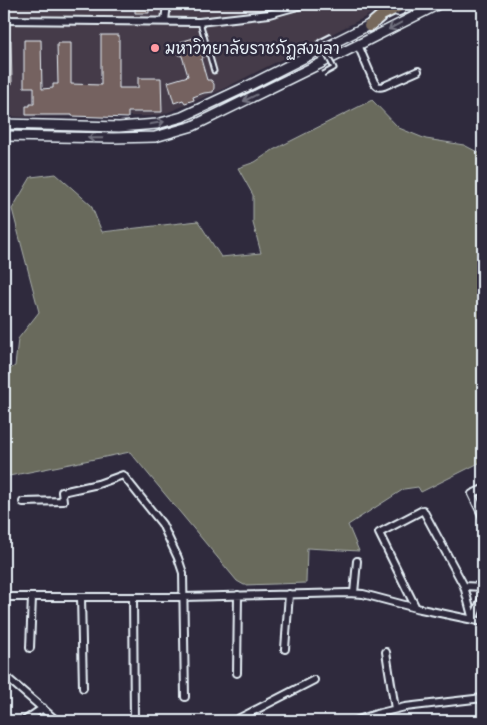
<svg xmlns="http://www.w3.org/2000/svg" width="487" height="725" font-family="'Patrick Hand','Playpen Sans Thai',sans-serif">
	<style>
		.built { fill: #443b48 }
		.green { fill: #696a5c; stroke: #a8aeaa }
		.building { fill: #746261; stroke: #e8f1f8 }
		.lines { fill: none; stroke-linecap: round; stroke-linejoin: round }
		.service-casing { stroke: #e8f1f8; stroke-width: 7 }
		.minor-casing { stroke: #e8f1f8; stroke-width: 10 }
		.secondary-casing { stroke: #e8f1f8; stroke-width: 12 }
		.primary-casing { stroke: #e8f1f8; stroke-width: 14 }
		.service { stroke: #2f2a3d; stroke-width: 3 }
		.minor { stroke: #2f2a3d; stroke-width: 6 }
		.secondary { stroke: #2f2a3d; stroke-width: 9 }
		.primary { stroke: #77695c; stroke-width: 10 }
		.service-bridge-casing { stroke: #e8f1f8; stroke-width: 7; stroke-linecap: butt }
		.service-bridge { stroke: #2f2a3d; stroke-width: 3 }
		.oneway { stroke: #70707e }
		.poi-dot { fill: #ff9aa2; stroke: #2f2a3d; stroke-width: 2 }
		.labels { text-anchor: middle; stroke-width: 5; stroke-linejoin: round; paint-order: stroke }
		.poi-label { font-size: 16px; fill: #e8f1f8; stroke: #2f2a3d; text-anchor: start }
	</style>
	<rect width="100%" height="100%" fill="#2f2a3d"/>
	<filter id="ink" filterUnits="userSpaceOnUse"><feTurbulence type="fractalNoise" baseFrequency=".02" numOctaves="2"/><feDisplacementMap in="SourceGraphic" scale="10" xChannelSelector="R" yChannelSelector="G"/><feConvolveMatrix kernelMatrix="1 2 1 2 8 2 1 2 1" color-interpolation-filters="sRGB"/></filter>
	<g filter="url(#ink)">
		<!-- built -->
		<path class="built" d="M4,4H391L219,91L164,114L152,116L21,117L4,116Z"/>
		<!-- green -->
		<path class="green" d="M372,100L399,128L426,139L464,145L483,155V461L421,492L418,487L404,489L348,525L359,551L307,548L306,583L244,585L237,581L130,452L4,477V373L15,366L18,339L39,312L12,209L31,177L56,174L91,205L102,232L198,221L221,257L261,253L253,223V195L238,168L255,162L273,150Z"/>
		<!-- building -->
		<path class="building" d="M135,4H149V13H135Z
			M101,35H119V88H138V78H161L162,112H128V118L72,116V115H26V106H30V104H34V87H24V40H41L42,89L53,88V84H58L57,43H71V84L101,85Z
			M197,37L203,58L201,59L207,80H211L214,84V88L213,92L204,93L193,97L194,100L185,103L183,100L174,103L168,82L188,76L182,56L178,55L177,50L181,46L180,42Z
			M4,40H11L12,84H4Z"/>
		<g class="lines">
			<!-- service casing -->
			<g class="service-casing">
				<path id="service" d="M200,22L214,71"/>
			</g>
			<!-- minor casing -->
			<g class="minor-casing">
				<path id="minor" d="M4,20L199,22L269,14L305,4
					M165,21L167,4
					M358,45L374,82C377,86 378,88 384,86L418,71
					M483,489L472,494L483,517
					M23,502L63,501L62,492L98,484L123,475L162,524L178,558L183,573L185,697
					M464,586L483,587
					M354,593L357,561
					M9,597H184L348,593L363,594L416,608L483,622
					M81,597L83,688
					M133,597L134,721
					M416,608L379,533L423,510L464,586L473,620
					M473,620L483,596
					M30,648L32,597
					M285,649L289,594
					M386,652L395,709
					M237,673L238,595
					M4,675L57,721
					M24,721L43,708
					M234,721L314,680
					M355,721L376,714L405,707L483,698"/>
			</g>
			<!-- secondary casing -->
			<g class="secondary-casing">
				<path id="secondary" d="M398,11L413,4
					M4,124L119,127L157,124L182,117L248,86L375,22
					M4,136L113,138L155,137L193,126L358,45L439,4"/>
			</g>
			<!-- primary casing -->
			<g class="primary-casing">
				<path id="primary" d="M369,26L382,15L404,4"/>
			</g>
			<!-- service -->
			<use href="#service" class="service"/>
			<!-- minor -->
			<use href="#minor" class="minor"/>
			<!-- secondary -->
			<use href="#secondary" class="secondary"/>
			<!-- primary -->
			<use href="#primary" class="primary"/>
			<!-- service-bridge casing -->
			<g class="service-bridge-casing">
				<path id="service-bridge" d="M323,74L334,68L320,42L332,36"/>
			</g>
			<!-- service-bridge -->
			<use href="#service-bridge" class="service-bridge"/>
		</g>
		<!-- one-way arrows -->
		<defs><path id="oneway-shaft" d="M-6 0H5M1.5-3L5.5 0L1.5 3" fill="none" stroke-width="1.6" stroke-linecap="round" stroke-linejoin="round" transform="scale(1.25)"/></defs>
		<g class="oneway">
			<use href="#oneway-shaft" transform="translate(395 26) rotate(152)"/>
			<use href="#oneway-shaft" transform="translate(250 98) rotate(154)"/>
			<use href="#oneway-shaft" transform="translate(157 123) rotate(-10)"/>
			<use href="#oneway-shaft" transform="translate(95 138) rotate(-179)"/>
		</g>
	</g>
	<!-- markers -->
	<circle class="poi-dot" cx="155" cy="48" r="5"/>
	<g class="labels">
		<!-- poi labels -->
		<g class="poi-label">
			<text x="165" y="54">มหาวิทยาลัยราชภัฏสงขลา</text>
		</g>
	</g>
	<!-- margin -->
	<rect width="487" height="725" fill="none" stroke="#2f2a3d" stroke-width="20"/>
	<rect x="10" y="10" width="467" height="705" fill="none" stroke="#e8f1f8" stroke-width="2" filter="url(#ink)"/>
</svg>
